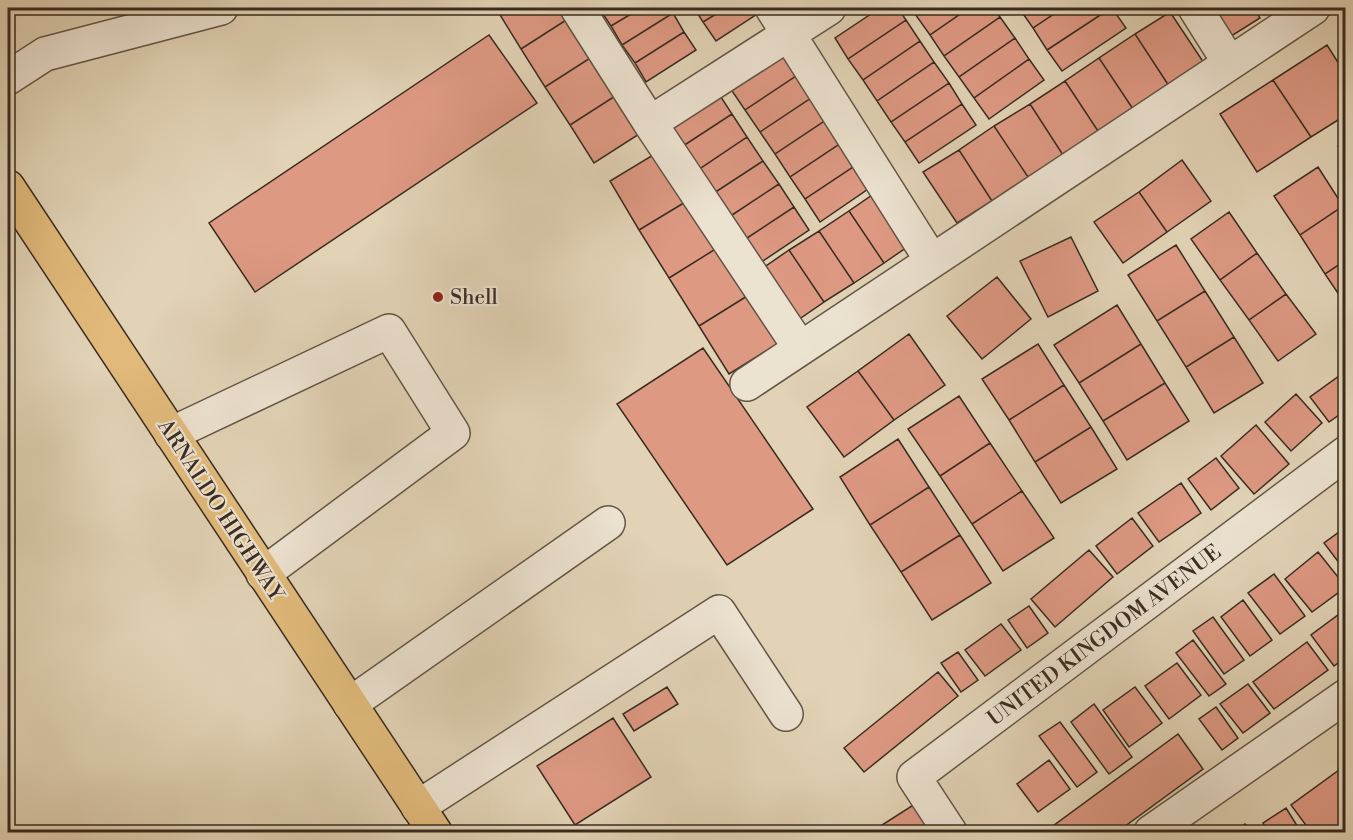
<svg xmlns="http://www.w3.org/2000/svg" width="1353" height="840" font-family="'Libre Bodoni',serif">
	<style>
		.building { fill: #de9983; stroke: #382c21; stroke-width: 1.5 }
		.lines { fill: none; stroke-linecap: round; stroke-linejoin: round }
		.minor-casing { stroke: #625646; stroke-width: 36 }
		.major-casing { stroke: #382c21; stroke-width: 36 }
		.minor { stroke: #ece2d0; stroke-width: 33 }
		.major { stroke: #e1ba7b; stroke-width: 33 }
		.poi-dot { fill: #8f2418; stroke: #ece2d0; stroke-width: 2 }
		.labels { text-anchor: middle; stroke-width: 4.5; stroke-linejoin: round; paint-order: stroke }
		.poi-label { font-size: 21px; fill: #382c21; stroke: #ece2d0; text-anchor: start }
		.street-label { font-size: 21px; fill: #382c21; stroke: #ece2d0 }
	</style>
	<rect width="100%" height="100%" fill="#e2d3b6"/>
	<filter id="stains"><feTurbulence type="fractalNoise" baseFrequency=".00333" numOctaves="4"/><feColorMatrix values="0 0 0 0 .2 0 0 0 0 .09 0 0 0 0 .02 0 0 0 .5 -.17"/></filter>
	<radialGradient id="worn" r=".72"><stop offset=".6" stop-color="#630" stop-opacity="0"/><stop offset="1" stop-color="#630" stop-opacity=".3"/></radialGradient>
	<!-- building -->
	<path class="building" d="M501,8H570L574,15L521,49L497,10Z
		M599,8H641L611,26Z
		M641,8H669L673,13L622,45L611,26Z
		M694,8H726L703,22Z
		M726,8H764L765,9L716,41L703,22Z
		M880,8H898L906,20L848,59L835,38Z
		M910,8H924L915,14Z
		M924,8H969L930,35L915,14Z
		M969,8H993L1000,17L944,56L930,35Z
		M1019,8H1063L1033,28Z
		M1063,8H1111L1047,50L1033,28Z
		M1111,8H1112L1126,28L1062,71L1047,50Z
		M1204,8H1254L1260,18L1225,40Z
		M1170,12L1204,63L1169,86L1135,34Z
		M673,13L684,32L635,63L622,45Z
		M574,15L598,53L545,87L521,49Z
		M1000,17L1015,38L959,77L944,56Z
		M906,20L920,41L863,80L848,59Z
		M684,32L696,50L646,82L635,63Z
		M1135,34L1169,86L1133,109L1099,58Z
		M489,35L537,103L255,292L209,223Z
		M1015,38L1029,59L974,98L959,77Z
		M920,41L934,62L877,101L863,80Z
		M1327,45L1346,75V115L1311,137L1273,80Z
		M598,53L623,91L570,125L545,87Z
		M781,53L796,76L745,110L730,88Z
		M1099,58L1133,109L1098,131L1065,81Z
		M1029,59L1044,80L989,119L974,98Z
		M934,62L949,83L891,122L877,101Z
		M796,76L811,98L760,132L745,110Z
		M1273,80L1311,137L1257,172L1220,114Z
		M1065,81L1098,131L1063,155L1030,104Z
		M949,83L962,104L905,142L891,122Z
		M623,91L647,129L594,163L570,125Z
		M717,91L732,114L683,146L668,123Z
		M811,98L826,120L775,154L760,132Z
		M962,104L976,125L919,163L905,142Z
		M1030,104L1063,155L1028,177L994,126Z
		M732,114L747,137L698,170L683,146Z
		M826,120L841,143L790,177L775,154Z
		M994,126L1028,177L992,201L959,150Z
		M747,137L763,161L714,193L698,170Z
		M1346,141V157L1338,146Z
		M841,143L856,165L805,199L790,177Z
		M663,149L692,198L639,230L610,181Z
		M959,150L992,201L957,223L923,172Z
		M1182,160L1211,201L1167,232L1139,192Z
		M763,161L779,184L729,217L714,193Z
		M856,165L871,187L820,222L805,199Z
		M1318,167L1343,206L1300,235L1274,196Z
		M779,184L794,207L744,240L729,217Z
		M878,191L913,243L884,263L849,211Z
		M1139,192L1167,232L1123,263L1094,222Z
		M692,198L722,245L669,278L639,230Z
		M1343,206L1346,210V260L1325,274L1300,235Z
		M794,207L809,230L760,263L744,240Z
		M849,211L884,263L854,283L819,231Z
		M1229,212L1257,253L1220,280L1191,239Z
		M819,231L854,283L824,302L789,250Z
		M1071,237L1098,291L1048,317L1020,261Z
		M722,245L752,293L699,326L669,278Z
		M1176,245L1205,291L1157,321L1128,275Z
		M789,250L824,302L795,322L760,270Z
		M1257,253L1286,294L1249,320L1220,280Z
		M1346,260V305L1325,274Z
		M997,277L1031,319L982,359L947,316Z
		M1205,291L1234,337L1186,367L1157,321Z
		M752,293L782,341L729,374L699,326Z
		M1286,294L1316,334L1278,361L1249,320Z
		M1117,305L1141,344L1079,383L1054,345Z
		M909,334L945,385L894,420L858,371Z
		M1234,337L1263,383L1214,413L1186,367Z
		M1038,344L1064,385L1009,420L982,379Z
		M1141,344L1165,383L1103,421L1079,383Z
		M703,348L813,509L727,565L617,404Z
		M858,371L894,420L844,457L807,407Z
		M1346,371V410L1329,422L1310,397Z
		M1165,383L1189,421L1127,460L1103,421Z
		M1064,385L1091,427L1035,462L1009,420Z
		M1296,394L1322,423L1291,451L1265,422Z
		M959,396L990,443L940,476L908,429Z
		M1256,425L1289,464L1254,494L1221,456Z
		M1091,427L1117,469L1061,503L1035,462Z
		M898,439L929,487L870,525L840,477Z
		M990,443L1022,491L972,524L940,476Z
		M1216,458L1239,488L1211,510L1188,479Z
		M1181,483L1201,513L1159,542L1138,513Z
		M929,487L960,535L901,572L870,525Z
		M1022,491L1054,538L1003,571L972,524Z
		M1132,518L1153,546L1117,574L1096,546Z
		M1346,527V572L1324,543Z
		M960,535L991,583L932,620L901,572Z
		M1089,550L1113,577L1055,627L1031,599Z
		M1318,552L1346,587L1312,612L1285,579Z
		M1274,574L1305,616L1280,634L1248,593Z
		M1243,600L1272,640L1250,656L1221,617Z
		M1029,606L1048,633L1027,648L1008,620Z
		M1346,609V657L1334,666L1311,635Z
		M1213,617L1244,660L1224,674L1193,631Z
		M1001,624L1021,650L985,676L965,650Z
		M1193,640L1226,684L1209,696L1176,653Z
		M1307,642L1328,670L1274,709L1253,682Z
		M958,652L978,680L961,692L941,663Z
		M1177,663L1201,695L1169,719L1145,686Z
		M938,672L958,696L864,772L844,748Z
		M1248,684L1270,713L1243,733L1220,704Z
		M667,687L678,704L634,731L623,714Z
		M1135,687L1162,723L1129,747L1103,710Z
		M1094,704L1132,757L1109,774L1071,722Z
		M1216,707L1238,738L1222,750L1199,719Z
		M613,718L651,777L575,825L537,766Z
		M1060,722L1097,772L1077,787L1039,736Z
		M1178,734L1203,769L1117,832H1058L1053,826Z
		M1049,760L1070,789L1038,812L1017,784Z
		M1346,765V823L1333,832H1311L1291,805Z
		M918,802L938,832H871Z
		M1286,808L1301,832H1268L1263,823Z
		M1245,824L1251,832H1233Z"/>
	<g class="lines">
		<!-- minor casing -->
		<g class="minor-casing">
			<path id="minor" d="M577,8L650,123L800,348
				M772,8L932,261
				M1195,8L1229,62
				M8,78L45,54L221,8
				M650,123L829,8
				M747,384L1313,8
				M171,434L389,331L453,433L263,574
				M350,704L608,523
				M418,807L719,612L786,714
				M950,832L914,777L1346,453
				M1151,832L1346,696"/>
		</g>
		<!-- major casing -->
		<g class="major-casing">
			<path id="major" d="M8,187L435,832"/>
		</g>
		<!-- minor -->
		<use href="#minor" class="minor"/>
		<!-- major -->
		<use href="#major" class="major"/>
	</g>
	<!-- markers -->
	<circle class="poi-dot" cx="438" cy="297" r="6"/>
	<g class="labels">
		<!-- poi labels -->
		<g class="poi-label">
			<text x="450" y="304">Shell</text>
		</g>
		<!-- street labels -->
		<g class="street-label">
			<text transform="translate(221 510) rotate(57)" y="7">ARNALDO HIGHWAY</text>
			<text transform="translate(1104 635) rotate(-37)" y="7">UNITED KINGDOM AVENUE</text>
		</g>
	</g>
	<!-- margin -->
	<rect width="1353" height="840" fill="none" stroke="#e2d3b6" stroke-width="30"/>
	<rect x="9" y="9" width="1335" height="822" fill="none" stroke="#382c21" stroke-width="3"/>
	<rect x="15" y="15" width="1323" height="810" fill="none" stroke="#382c21" stroke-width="1.5"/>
	<rect width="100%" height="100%" filter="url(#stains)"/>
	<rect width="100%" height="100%" fill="url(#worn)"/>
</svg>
